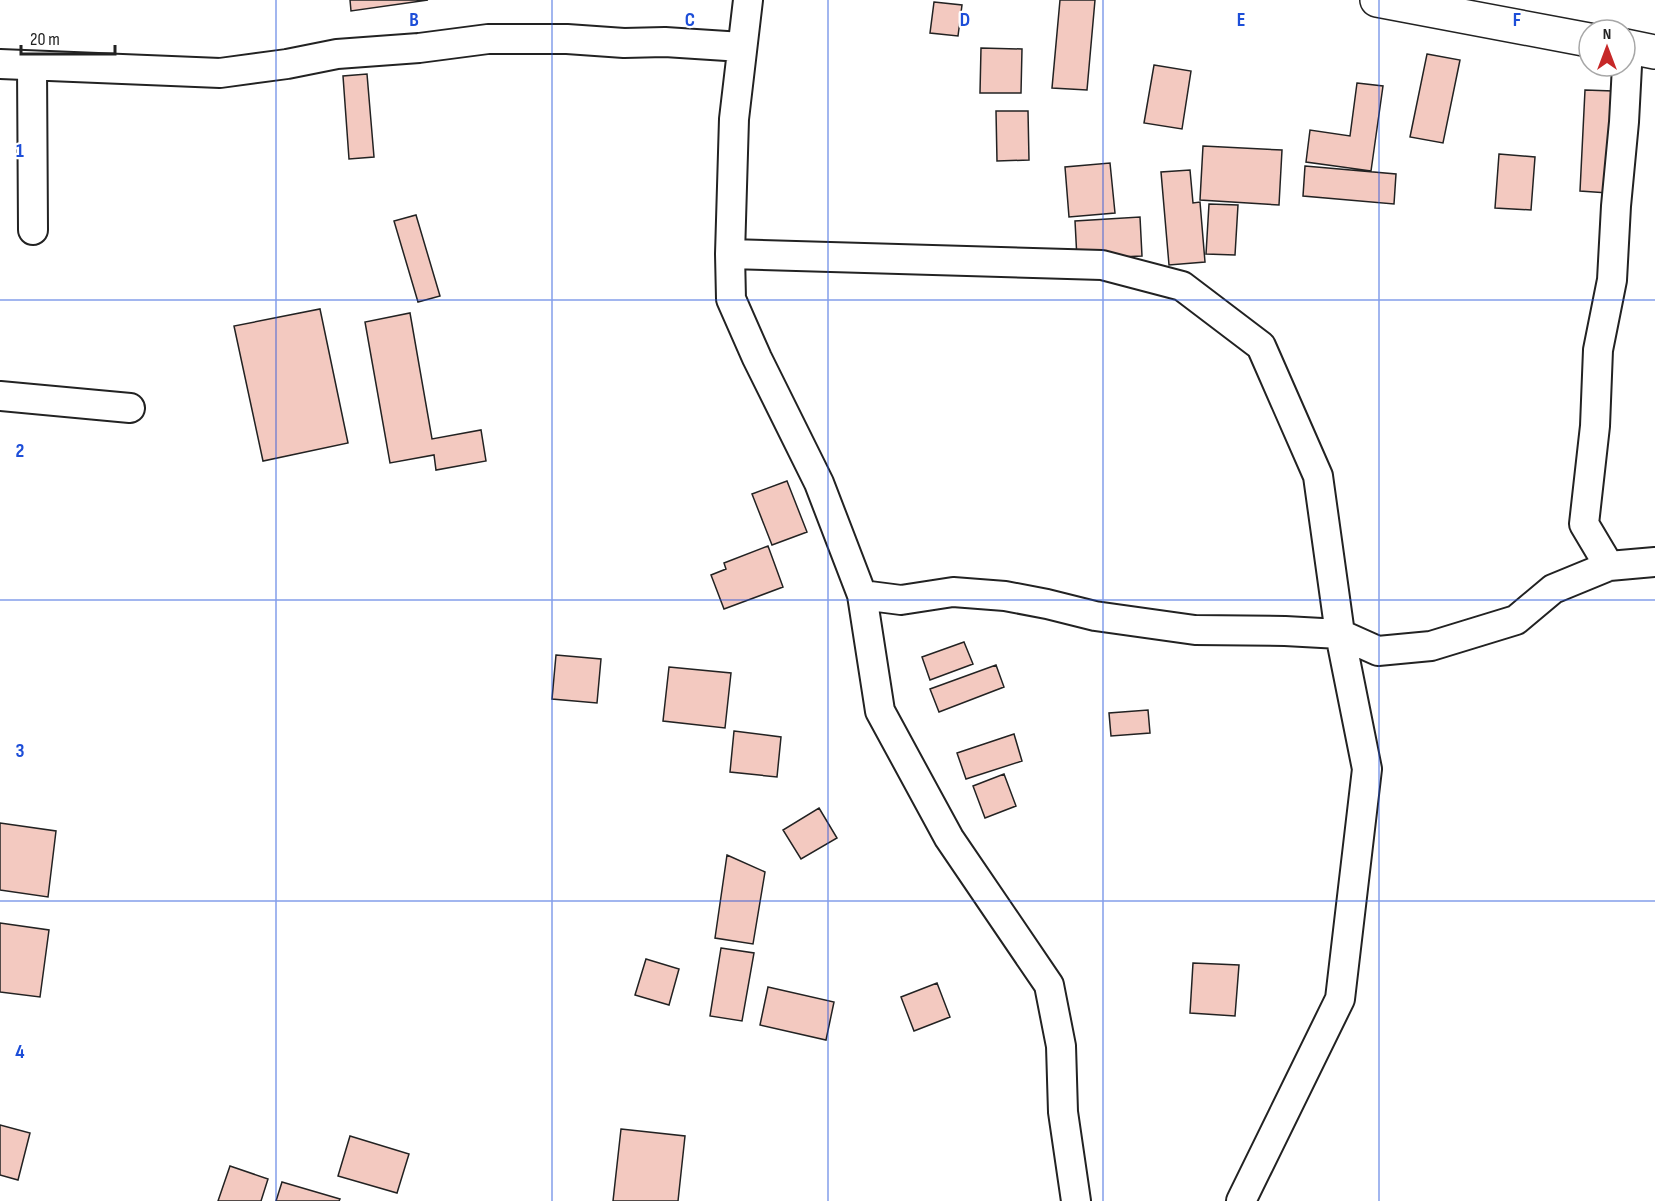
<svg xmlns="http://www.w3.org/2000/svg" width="1655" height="1201" font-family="'Sofia Sans Condensed',sans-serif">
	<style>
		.building { fill: #f3c9c0; stroke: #222; stroke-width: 1.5 }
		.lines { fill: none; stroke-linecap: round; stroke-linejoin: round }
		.street-casing { stroke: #222; stroke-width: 32 }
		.secondary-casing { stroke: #222; stroke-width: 36 }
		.street { stroke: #fff; stroke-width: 28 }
		.secondary { stroke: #fff; stroke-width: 33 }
		.grid { fill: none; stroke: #1d4ed8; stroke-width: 1.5; stroke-opacity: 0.55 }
		.grid-label { font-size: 20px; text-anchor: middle; font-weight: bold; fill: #1d4ed8; stroke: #fff; stroke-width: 4.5; stroke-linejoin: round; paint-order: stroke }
	</style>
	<rect width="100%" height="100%" fill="#fff"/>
	<!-- building -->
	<path class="building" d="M350,0H428L351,11Z
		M1060,0H1095L1087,90L1052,88Z
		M934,2L962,5L958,36L930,33Z
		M981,48L1022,49L1021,93H980Z
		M1427,54L1460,60L1443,143L1410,137Z
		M1154,65L1191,71L1182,129L1144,123Z
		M367,74L374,157L349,159L343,76Z
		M1357,83L1383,86L1371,171L1306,162L1310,130L1350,136Z
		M1585,90L1613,91L1608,193L1580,191Z
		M996,111H1028L1029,160L997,161Z
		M1203,146L1282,150L1279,205L1200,200Z
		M1499,154L1535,157L1531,210L1495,208Z
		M1110,163L1115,213L1069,217L1065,167Z
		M1305,166L1396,174L1394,204L1303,196Z
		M1190,170L1193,203L1200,202L1205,262L1169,265L1161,172Z
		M1209,204L1238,205L1235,255L1206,254Z
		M416,215L440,296L418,302L394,221Z
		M1140,217L1142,256L1077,259L1075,221Z
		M320,309L348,443L263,461L234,326Z
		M410,313L432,439L481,430L486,461L436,470L434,455L390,463L365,322Z
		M787,481L807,532L772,545L752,494Z
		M768,546L783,587L724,609L711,575L726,569L724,563Z
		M964,642L973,664L930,680L922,657Z
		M556,655L601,659L597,703L552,699Z
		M996,665L1004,687L939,712L930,689Z
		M669,667L731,673L725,728L663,721Z
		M1148,710L1150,733L1111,736L1109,713Z
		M734,731L781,737L777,777L730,772Z
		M1014,734L1022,761L966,779L957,753Z
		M1004,774L1016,806L985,818L973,786Z
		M819,808L837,838L801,859L783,830Z
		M0,823L56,831L48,897L0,890Z
		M727,855L765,872L753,944L715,938Z
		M0,923L49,930L40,997L0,992Z
		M721,948L754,953L742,1021L710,1016Z
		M646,959L679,969L669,1005L635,995Z
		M1193,963L1239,965L1235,1016L1190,1013Z
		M937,983L950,1017L914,1031L901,997Z
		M768,987L834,1002L826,1040L760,1025Z
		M0,1125L30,1133L18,1180L0,1175Z
		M621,1129L685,1136L678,1201H613Z
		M350,1136L409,1154L397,1193L338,1176Z
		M230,1166L268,1179L261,1201H218Z
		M282,1182L340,1199L339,1201H276Z"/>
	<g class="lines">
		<!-- street casing -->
		<g class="street-casing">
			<path id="street" d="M748,0L734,119L730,254L731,299L757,358L819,483L862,595L880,711L949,838L1049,985L1061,1046L1063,1112L1076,1201
				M0,64L220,73L287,64L337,54L419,48L488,39H567L624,43L665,42L742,47
				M32,66L33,230
				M730,254L1102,265L1182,286L1261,346L1318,476L1340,634L1367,769L1340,999L1241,1201
				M0,396L130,408
				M1609,566L1584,524L1595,426L1598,350L1612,280L1616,206L1624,122L1628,47
				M862,595L901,600L953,592L1005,596L1047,604L1095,616L1195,630L1285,631L1340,634L1378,651L1431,646L1516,620L1553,589L1609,566L1655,562"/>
		</g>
		<!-- secondary casing -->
		<g class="secondary-casing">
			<path id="secondary" d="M1377,0L1589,40
				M1625,46L1655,52"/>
		</g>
		<!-- street -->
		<use href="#street" class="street"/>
		<!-- secondary -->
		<use href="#secondary" class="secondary"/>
	</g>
	<!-- grid -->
	<path class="grid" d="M276,0V1201M552,0V1201M828,0V1201M1103,0V1201M1379,0V1201M0,300H1655M0,600H1655M0,901H1655"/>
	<g class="grid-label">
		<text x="414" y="26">B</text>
		<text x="690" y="26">C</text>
		<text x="965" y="26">D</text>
		<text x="1241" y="26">E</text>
		<text x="1517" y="26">F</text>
		<text x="20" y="157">1</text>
		<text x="20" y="457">2</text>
		<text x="20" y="757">3</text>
		<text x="20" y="1058">4</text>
	</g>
	<!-- north arrow -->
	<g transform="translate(1607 48)"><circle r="28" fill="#ffffff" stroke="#a7a7a7" stroke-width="1.5"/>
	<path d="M0-4.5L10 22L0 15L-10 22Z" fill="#c62828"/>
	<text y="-9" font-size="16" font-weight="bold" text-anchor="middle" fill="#222222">N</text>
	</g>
	<!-- scale -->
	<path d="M21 45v9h94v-9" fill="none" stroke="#222222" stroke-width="3"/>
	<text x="30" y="45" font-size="18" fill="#222222" stroke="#ffffff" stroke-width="4.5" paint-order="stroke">20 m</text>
</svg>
